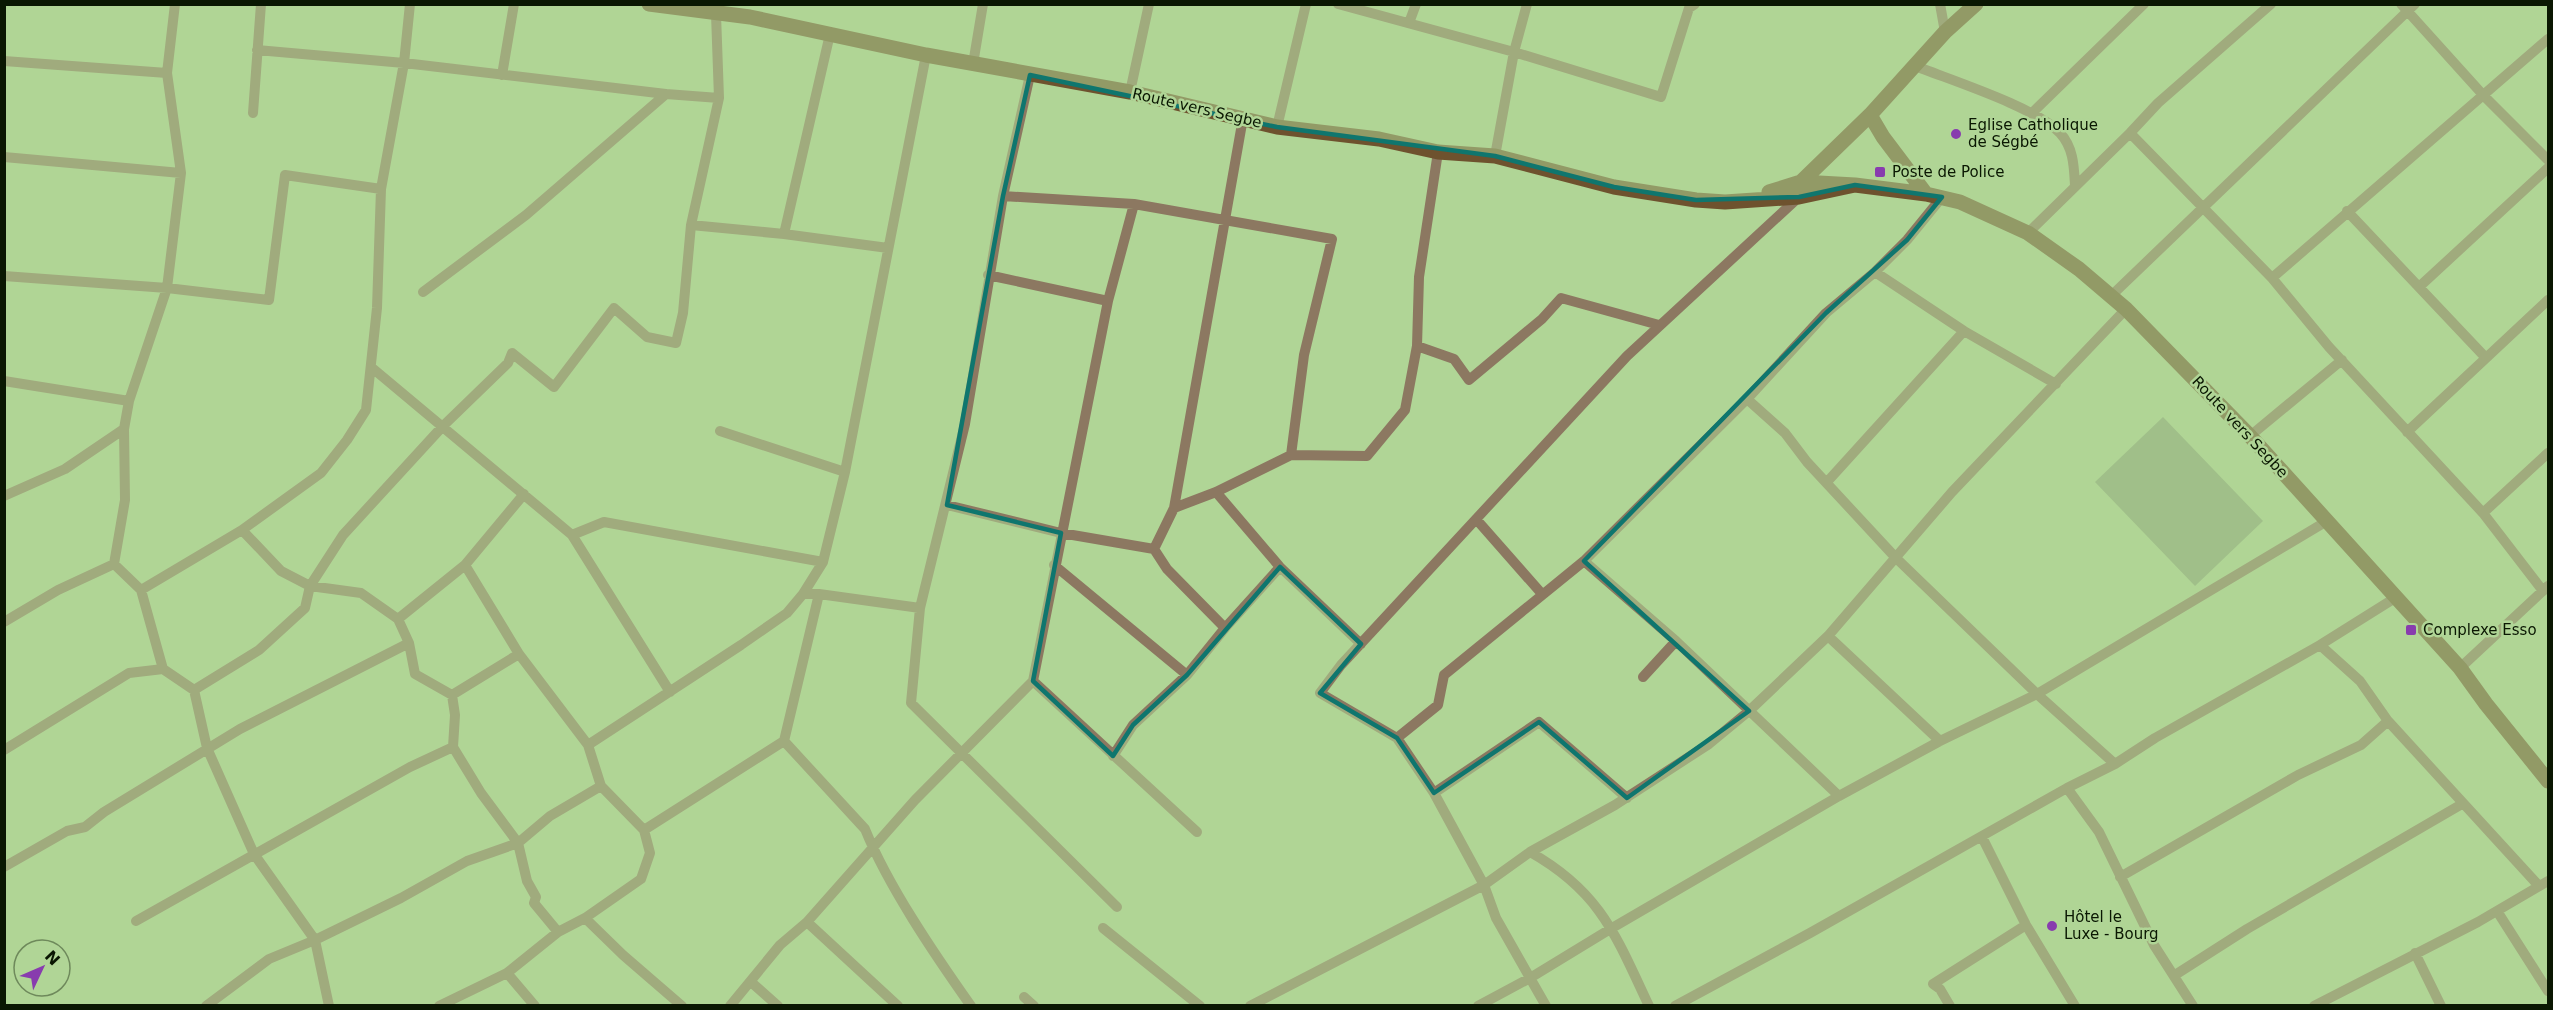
<svg xmlns="http://www.w3.org/2000/svg" width="2553" height="1010" font-family="'DejaVu Sans',sans-serif">
	<style>
		.green { fill: #8ca57a }
		.lines { fill: none; stroke-linecap: round; stroke-linejoin: round }
		.street { stroke: #8c7861; stroke-width: 10 }
		.secondary { stroke: #6e522e; stroke-width: 15 }
		.marked { fill: none; stroke: #0f766e; stroke-width: 4.5; stroke-linejoin: round }
		.poi-dot { fill: #883cae; stroke: #b0d596; stroke-width: 2 }
		.labels { text-anchor: middle; stroke-width: 5; stroke-linejoin: round; paint-order: stroke }
		.street-label { font-size: 15px; fill: #0a1702; stroke: #b0d596 }
		.poi-label { font-size: 15px; fill: #0a1702; stroke: #b0d596; text-anchor: start }
	</style>
	<rect width="100%" height="100%" fill="#b0d596"/>
	<!-- green -->
	<path class="green" d="M2163,417L2263,521L2195,586L2095,482Z"/>
	<g class="lines">
		<!-- street -->
		<path class="street" d="M1338,4L1514,52L1661,97L1689,8L1695,4
			M1940,4L1945,32
			M2401,4L2484,96L2548,160
			M1409,23L1416,4
			M257,50L404,63L666,94
			M4,61L167,73
			M973,64L983,4
			M1913,65C1950,80 2036,107 2060,133C2074,148 2074,168 2075,186
			M502,75L514,4
			M1030,75L1003,196L965,424L920,608L911,703L1117,907
			M1130,92L1149,4
			M253,113L261,4
			M2032,113L2144,4
			M1277,127L1306,4
			M2130,133L2272,278L2329,347L2483,513L2543,591
			M1495,156L1514,52L1527,4
			M4,157L181,173
			M1003,196L1134,204L1332,239L1304,355L1291,455L1216,492L1174,508
			M2347,211L2486,358
			M691,225L784,234L830,34
			M2028,233L2130,133L2158,103L2271,4
			M784,234L888,248
			M1875,272L1964,331L2056,384
			M988,275L1108,301
			M4,276L167,288L269,300L285,175L381,189
			M2272,278L2548,39
			M2419,287L2548,168
			M423,292L526,215L666,94L719,98
			M2111,296L2415,4
			M1417,346L1419,277L1438,152
			M371,367L572,535L670,692
			M4,381L129,401
			M1747,399L1785,433L1807,462L1896,558L2037,694L2115,764
			M720,431L845,472
			M2407,432L2548,300
			M2250,436L2342,360
			M1291,455L1367,456L1405,410L1417,346L1454,359L1469,380L1542,319L1561,298L1659,325
			M1827,482L1964,331
			M1216,492L1280,567L1361,644
			M4,496L65,469L124,429
			M947,505L1061,533L1154,549L1167,569L1225,628L1187,675L1133,725L1113,756
			M2483,513L2548,453
			M1476,519L1542,594
			M242,530L321,473L347,440L366,410L377,308L381,189L404,63L410,4
			M572,535L604,522L823,562L803,594
			M1154,549L1174,508L1243,118
			M1584,561L1676,641L1839,796
			M823,562L845,472L926,55
			M114,564L141,590L242,530L281,571L310,586L361,593L398,619L409,643L415,674L452,695L455,715L453,747L481,793L518,843L527,881L536,897L534,903L558,932
			M1054,565L1187,675
			M141,590L163,669
			M819,594L784,741L865,829C888,886 935,955 971,1006
			M398,619L465,565L524,494
			M4,622L58,590L114,564L125,500L124,429L129,401L167,288L181,173L167,73L175,4
			M1225,628L1280,567
			M1828,636L1940,741
			M2460,668L2548,586
			M1643,677L1676,641
			M1033,681L1197,832
			M194,690L259,650L305,608L310,586L343,535L442,427L508,363L512,353L554,387L614,308L647,337L676,343L683,313L691,225L719,98L716,14
			M452,695L519,654
			M2388,721L2539,886
			M1397,738L1438,705L1444,675L1584,561L1747,399L1826,313L1875,272L1907,240L1942,197
			M588,745L741,645L787,613L803,594H819L920,608
			M4,750L129,673L163,669L194,690L207,748L254,854L315,940L329,1006
			M2067,788L2099,832L2154,945L2193,1006
			M1434,793L1539,722L1627,798
			M644,830L784,741
			M1982,837L2026,925L2075,1006
			M1530,852C1601,892 1616,936 1649,1006
			M4,867L67,831L85,827L104,812L240,729L409,643
			M2120,877L2298,775L2361,745L2388,721L2360,681L2320,645
			M2497,911L2548,991
			M585,918L623,955L682,1006
			M136,921L410,767L453,747
			M807,922L898,1006
			M1103,928L1200,1006
			M2415,953L2441,1006
			M507,973L535,1006
			M2175,975L2247,929L2462,804
			M751,982L778,1006
			M1024,997L1034,1006
			M206,1006L269,959L315,940L401,898L467,861L518,843L550,816L601,786
			M439,1006L507,973L558,932L585,918L641,879L650,853L644,830L601,786L588,745L519,654L465,565
			M730,1006L780,945L807,922L915,800L1033,681L1108,301L1134,204
			M1250,1006L1484,885L1530,852L1615,805L1709,744L1749,711L1828,636L1952,492L2126,309
			M1478,1006L1530,978L1612,928L1839,796L1940,741L2037,694L2327,521
			M1546,1006L1496,918L1484,885L1434,793L1397,738L1320,693L1341,665L1627,356L1799,197
			M1675,1006L1810,933L2067,788L2115,764L2155,738L2320,645L2395,598
			M1950,1006L1940,989L1933,984L2026,925
			M2314,1006L2478,922L2548,881"/>
		<!-- secondary -->
		<path class="secondary" d="M649,4L750,17L926,55L1130,92L1277,127L1379,139L1438,152L1495,156L1614,187L1696,200L1725,202L1799,197L1855,185
			M1870,115L1883,137L1926,194
			M1801,182L1870,115L1945,32L1976,4
			M1769,192L1801,182L1855,185L1926,194L1960,202L2028,233L2079,269L2126,309L2250,436L2460,668L2486,704L2548,781"/>
	</g>
	<!-- marked area -->
	<path d="M0 0H2553V1010H0ZM1030,75L1277,127L1495,156L1614,187L1696,200L1799,197L1855,185L1942,197L1907,240L1826,313L1584,561L1749,711L1627,798L1539,722L1434,793L1397,738L1320,693L1361,644L1280,567L1187,675L1133,725L1113,756L1033,681L1061,533L947,505L1003,196Z" fill="#b0d596" fill-opacity=".55" fill-rule="evenodd"/>
	<path class="marked" d="M1030,75L1277,127L1495,156L1614,187L1696,200L1799,197L1855,185L1942,197L1907,240L1826,313L1584,561L1749,711L1627,798L1539,722L1434,793L1397,738L1320,693L1361,644L1280,567L1187,675L1133,725L1113,756L1033,681L1061,533L947,505L1003,196Z"/>
	<!-- markers -->
	<g class="poi-dot">
		<circle cx="1956" cy="134" r="6"/>
		<rect x="1874" y="166" width="12" height="12" rx="3"/>
		<rect x="2405" y="624" width="12" height="12" rx="3"/>
		<circle cx="2052" cy="926" r="6"/>
	</g>
	<g class="labels">
		<!-- street labels -->
		<g class="street-label">
			<text transform="translate(1197 108) rotate(13)" y="5">Route vers Segbe</text>
			<text transform="translate(2240 427) rotate(47)" y="5">Route vers Segbe</text>
		</g>
		<!-- poi labels -->
		<g class="poi-label">
			<text x="1968" y="130">Eglise Catholique<tspan x="1968" dy="17">de Ségbé</tspan></text>
			<text x="1892" y="177">Poste de Police</text>
			<text x="2423" y="635">Complexe Esso</text>
			<text x="2064" y="922">Hôtel le<tspan x="2064" dy="17">Luxe - Bourg</tspan></text>
		</g>
	</g>
	<!-- border -->
	<rect width="2553" height="1010" fill="none" stroke="#0a1702" stroke-width="12"/>
	<!-- north arrow -->
	<g transform="translate(42 968) rotate(46)"><circle r="28" fill="#b0d596" stroke="#6e895b" stroke-width="1.5"/>
	<path d="M0-4.5L10 22L0 15L-10 22Z" fill="#883cae"/>
	<text y="-9" font-size="16" font-weight="bold" text-anchor="middle" fill="#0a1702">N</text>
	</g>
</svg>
